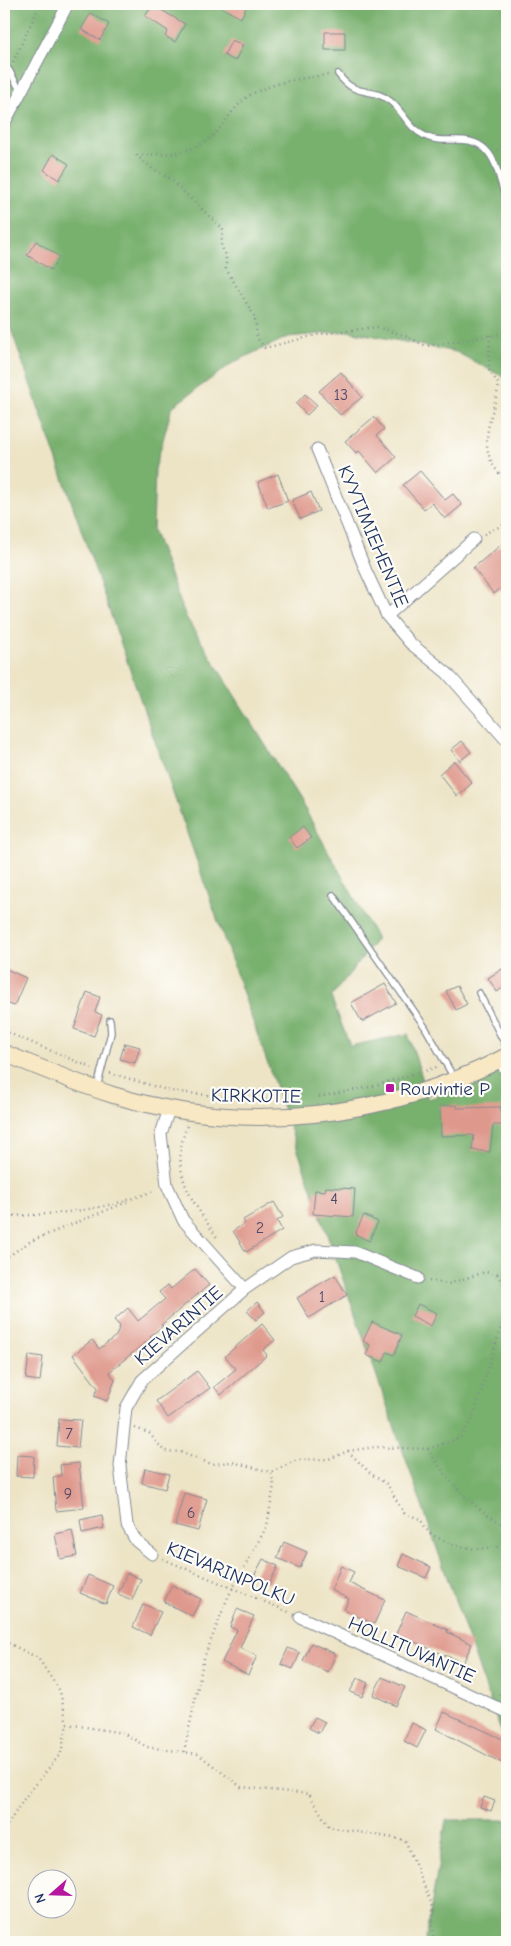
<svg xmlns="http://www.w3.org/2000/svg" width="511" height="1946" font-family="'Comic Neue',sans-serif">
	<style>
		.forest { fill: #78b06e; stroke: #4a7066 }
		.building { fill: #df988c }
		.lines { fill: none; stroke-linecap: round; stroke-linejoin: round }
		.lane-casing { stroke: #848a92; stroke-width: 8 }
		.street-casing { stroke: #848a92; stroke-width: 13 }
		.secondary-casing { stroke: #848a92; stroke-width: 18 }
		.path { stroke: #848a92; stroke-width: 2.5; stroke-dasharray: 1 4; stroke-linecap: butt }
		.lane { stroke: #fff; stroke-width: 5.5 }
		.street { stroke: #fff; stroke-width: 11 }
		.secondary { stroke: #f8e8c3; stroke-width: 16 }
		.poi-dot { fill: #b5179e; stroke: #fdfcf7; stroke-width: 2 }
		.labels { text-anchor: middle; stroke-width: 4.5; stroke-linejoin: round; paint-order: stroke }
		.number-label { font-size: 16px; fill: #4c496a }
		.street-label { font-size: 19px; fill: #1b2f5e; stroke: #fdfcf7 }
		.poi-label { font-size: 19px; fill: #1b2f5e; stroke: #fdfcf7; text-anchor: start }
	</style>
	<rect width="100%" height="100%" fill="#fdfcf7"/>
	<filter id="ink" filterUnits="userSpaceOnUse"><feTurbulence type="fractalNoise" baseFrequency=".02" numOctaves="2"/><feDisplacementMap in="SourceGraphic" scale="10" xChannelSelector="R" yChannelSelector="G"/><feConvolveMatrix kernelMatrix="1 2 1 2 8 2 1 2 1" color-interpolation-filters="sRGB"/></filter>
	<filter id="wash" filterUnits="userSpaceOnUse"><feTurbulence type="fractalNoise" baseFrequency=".0096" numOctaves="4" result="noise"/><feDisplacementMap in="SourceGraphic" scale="20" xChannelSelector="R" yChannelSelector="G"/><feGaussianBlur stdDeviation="1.12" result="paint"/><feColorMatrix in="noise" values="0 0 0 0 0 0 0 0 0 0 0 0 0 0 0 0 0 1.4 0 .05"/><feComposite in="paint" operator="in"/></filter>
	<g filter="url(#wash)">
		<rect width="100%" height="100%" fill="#ede4c6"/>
		<!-- forest -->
		<path class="forest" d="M4,4H507V379L456,352L349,331L288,337L234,362L172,407L155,469L153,530L186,617L302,804L377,939L331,997L350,1046L408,1034L429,1099L488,1077L507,1067V1749L4,309Z
			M446,1820H507V1942H425Z"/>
		<g id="blocks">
			<!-- building -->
			<path class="building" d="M215,4H248L241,18Z
				M153,5L185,24L175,42L165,36L168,31L145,16Z
				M91,13L109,24L100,40L81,29Z
				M325,32H345V50H325Z
				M232,40L243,45L235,61L224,55Z
				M53,154L69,164L59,180L44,170Z
				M36,241L60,257L51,270L27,255Z
				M341,372L362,397L340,415L319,391Z
				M305,394L317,405L307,415L296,404Z
				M374,417L384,429L377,435L396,457L378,473L359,451L356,453L345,441Z
				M420,471L445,500L453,494L462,505L445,519L432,503L424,509L403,485Z
				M278,474L288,501L268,508L258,482Z
				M311,492L319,511L300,519L292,500Z
				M507,540V596L501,588L494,594L473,568Z
				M462,741L471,752L460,761L451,750Z
				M454,761L472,783L457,796L439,774Z
				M303,827L311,838L297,848L289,837Z
				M507,966V985L497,992L488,978Z
				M4,968L26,978L14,1006L4,1002Z
				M385,984L396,1003L362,1022L351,1003Z
				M457,986L467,1004L456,1010L446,991Z
				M87,992L100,997L95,1012L102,1015L94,1036L74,1029Z
				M125,1043L140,1047L135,1063L120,1059Z
				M457,1105V1108L501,1107L502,1125H493L490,1152L472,1150L474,1135L441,1136L440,1106Z
				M326,1187L355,1189L353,1217L313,1214L315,1190L325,1191Z
				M274,1202L283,1217L277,1221L282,1230L246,1252L233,1231L245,1223L243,1220Z
				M364,1215L378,1222L369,1241L355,1234Z
				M195,1269L209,1285L161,1325L163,1326L150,1336L151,1338L109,1372L115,1380L107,1401L94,1396L98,1388L73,1355L92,1340L99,1349L116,1336L120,1326L114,1320L128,1308L138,1321L165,1299L159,1292L168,1285L171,1289Z
				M335,1275L347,1295L309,1318L297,1298Z
				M257,1302L265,1312L256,1320L247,1311Z
				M418,1304L437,1313L431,1326L412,1316Z
				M372,1322L402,1335L394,1355L387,1352L383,1362L366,1355L370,1345L363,1341Z
				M262,1324L275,1340L263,1350L267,1355L221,1395L214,1387L236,1369L225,1356Z
				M29,1355L43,1357L40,1381L26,1379Z
				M197,1371L210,1388L168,1418L156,1401Z
				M59,1419L81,1420L78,1448L57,1446Z
				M17,1455L34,1456L33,1477L16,1476Z
				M79,1463L84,1508L56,1511L53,1477L61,1476L60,1465Z
				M145,1468L169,1474L165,1489L142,1483Z
				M184,1493L207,1499L198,1531L175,1525Z
				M102,1515L104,1528L82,1533L80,1520Z
				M72,1530L77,1556L60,1559L55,1534Z
				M284,1542L307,1552L300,1568L277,1558Z
				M403,1554L431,1567L426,1578L398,1566Z
				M263,1559L278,1566L269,1584L254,1576Z
				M341,1566L354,1572L349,1583L385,1600L374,1624L344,1610L349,1599L331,1590Z
				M127,1573L141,1579L132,1600L118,1594Z
				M88,1575L113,1586L106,1604L80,1593Z
				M172,1585L201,1599L192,1616L164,1602Z
				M143,1604L161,1612L150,1635L133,1627Z
				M237,1609L254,1616L240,1648L257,1656L248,1675L222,1662L237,1630L230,1627Z
				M406,1611L448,1630L447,1632L472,1644L463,1663L396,1634Z
				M311,1643L336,1654L328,1672L303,1661Z
				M288,1648L300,1653L293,1669L281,1664Z
				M382,1677L405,1687L396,1706L373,1695Z
				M357,1678L368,1683L362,1697L350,1692Z
				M444,1712L507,1741V1757L504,1764L436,1729Z
				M315,1717L325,1722L319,1733L309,1728Z
				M412,1723L426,1730L417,1748L404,1741Z
				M484,1797L495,1801L491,1811L480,1807Z"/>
		</g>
	</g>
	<g filter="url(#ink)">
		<use href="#blocks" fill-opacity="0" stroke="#848a92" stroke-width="1"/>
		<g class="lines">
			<!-- lane casing -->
			<g class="lane-casing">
				<path id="lane" d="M9,70L21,92
					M338,74C356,99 371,86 390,101C403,111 408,128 425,136C444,146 469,132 486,150C499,163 499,184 507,199
					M333,895L425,1027L454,1078
					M479,993L507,1048
					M97,1087L111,1033L110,1020"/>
			</g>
			<!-- street casing -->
			<g class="street-casing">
				<path id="street" d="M4,124L68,4
					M317,449L366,571L387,616L410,643L447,673L507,741
					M387,616L474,539
					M501,1060L507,1074
					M169,1109L161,1134L167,1185L183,1220L245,1289
					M152,1554L136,1541L127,1525L120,1466L126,1408L142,1380L245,1289L291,1257L316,1250L355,1252L418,1278
					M300,1617L505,1711L507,1707"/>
			</g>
			<!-- secondary casing -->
			<g class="secondary-casing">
				<path id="secondary" d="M4,1053C40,1068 76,1083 113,1095C244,1135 386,1119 507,1056"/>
			</g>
			<!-- path -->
			<path class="path" d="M13,62L40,4
				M497,150L507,143
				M136,155L152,168L170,179L223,229L221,246L226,255V269L255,317L257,338L265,348L320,334L377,327L406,336L426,346L507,333
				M137,155C167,155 199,154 219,129C230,116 238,101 254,93C278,81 302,78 328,75
				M490,335L489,370L499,385C492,421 472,451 507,481
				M484,534L507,523
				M4,1031L92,1068
				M110,1073L170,1091L251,1100
				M319,1097L374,1086L437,1067
				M256,1100H278
				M187,1126C168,1174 193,1201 218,1239
				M4,1216C55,1215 108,1210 156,1190
				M4,1259L31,1241L127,1202
				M497,1274L507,1289
				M429,1281L448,1284L485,1272L507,1275
				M135,1428L149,1433L164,1451L180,1452L211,1464L232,1462L271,1472L297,1460L329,1459L348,1451L375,1447L428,1449C450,1485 471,1506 507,1527
				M428,1449L460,1438L472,1420L502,1324L507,1316
				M348,1451L371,1474L387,1484L404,1513L420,1519L429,1533L450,1544L475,1549L498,1547
				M163,1559L289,1612
				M4,1641L38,1658L60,1691L67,1724L61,1753L24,1799L4,1830
				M500,1695L507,1680
				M67,1724L123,1733L147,1747L198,1754L241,1787L309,1794L329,1827L405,1840L433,1907V1942
				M184,1752L204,1658L228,1597L267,1526L274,1485L271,1472"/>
			<!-- lane -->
			<use href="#lane" class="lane"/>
			<!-- street -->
			<use href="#street" class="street"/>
			<!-- secondary -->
			<use href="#secondary" class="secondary"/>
		</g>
	</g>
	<!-- markers -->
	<rect class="poi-dot" x="385" y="1083" width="10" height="10" rx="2.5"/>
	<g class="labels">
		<!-- number labels -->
		<g class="number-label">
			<text x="341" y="400">13</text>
			<text x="334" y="1204">4</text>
			<text x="260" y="1233">2</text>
			<text x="322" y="1302">1</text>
			<text x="69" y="1439">7</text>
			<text x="68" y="1499">9</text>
			<text x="191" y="1518">6</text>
		</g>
		<!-- street labels -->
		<g class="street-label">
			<text transform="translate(374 536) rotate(67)" y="7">KYYTIMIEHENTIE</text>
			<text transform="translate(256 1095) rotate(1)" y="7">KIRKKOTIE</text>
			<text transform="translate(178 1325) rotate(-41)" y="7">KIEVARINTIE</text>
			<text transform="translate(231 1573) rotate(23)" y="7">KIEVARINPOLKU</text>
			<text transform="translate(412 1649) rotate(24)" y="7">HOLLITUVANTIE</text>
		</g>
		<!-- poi labels -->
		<g class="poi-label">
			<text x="400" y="1095">Rouvintie P</text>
		</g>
	</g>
	<!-- margin -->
	<rect width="511" height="1946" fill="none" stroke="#fdfcf7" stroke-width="20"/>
	<!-- north arrow -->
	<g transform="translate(52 1894) rotate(250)"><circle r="24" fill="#fdfcf7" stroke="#a3aaba"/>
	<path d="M0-4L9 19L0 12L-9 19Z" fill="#b5179e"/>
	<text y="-8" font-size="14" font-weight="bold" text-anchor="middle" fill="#1b2f5e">N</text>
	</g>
</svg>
